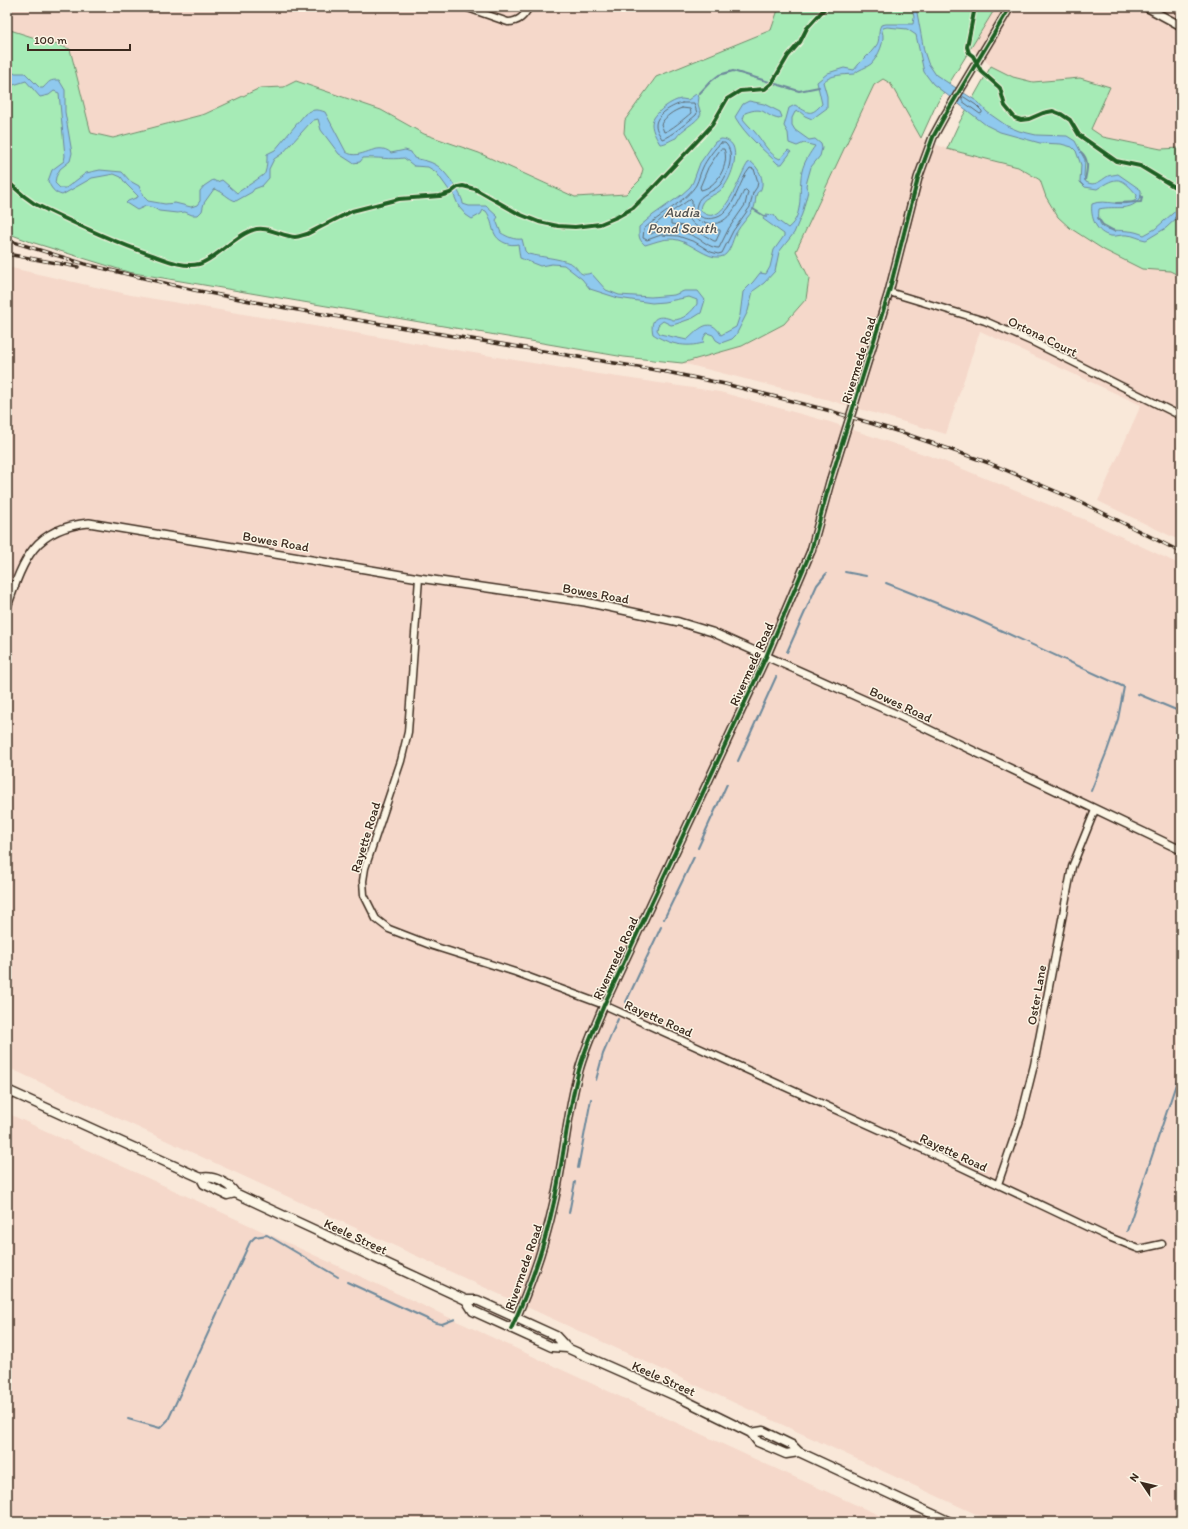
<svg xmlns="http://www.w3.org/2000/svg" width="1188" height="1529" font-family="Itim,sans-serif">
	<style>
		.built { fill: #f5d8ca }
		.green { fill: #a6ebb6; stroke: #708a6a }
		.water { fill: #8fc9ee; stroke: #6d899b }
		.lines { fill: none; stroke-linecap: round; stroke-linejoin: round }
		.shore { stroke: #5d6a71; stroke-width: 1 }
		.stream { stroke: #6d899b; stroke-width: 2 }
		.minor-casing { stroke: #3b2a1e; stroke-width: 9 }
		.tertiary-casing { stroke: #3b2a1e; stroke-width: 10 }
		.secondary-casing { stroke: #3b2a1e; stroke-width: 11 }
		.minor { stroke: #fcf5e5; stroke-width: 6 }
		.tertiary { stroke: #fcf5e5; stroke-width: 7 }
		.secondary { stroke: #fcf5e5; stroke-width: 8 }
		.rail-casing { stroke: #3b2a1e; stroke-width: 3.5 }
		.rail { stroke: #fcf5e5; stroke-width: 2; stroke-dasharray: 6; stroke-linecap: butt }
		.cycleway-casing { stroke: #fcf5e5; stroke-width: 6 }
		.cycleway { stroke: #1b5e20; stroke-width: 4 }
		.labels { text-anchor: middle; stroke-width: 3; stroke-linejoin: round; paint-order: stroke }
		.street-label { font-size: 13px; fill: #3b2a1e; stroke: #fcf5e5 }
		.water-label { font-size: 14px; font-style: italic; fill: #505252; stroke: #fcf5e5 }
	</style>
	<rect width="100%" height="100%" fill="#f9e8d9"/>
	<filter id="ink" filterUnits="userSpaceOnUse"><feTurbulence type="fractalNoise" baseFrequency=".025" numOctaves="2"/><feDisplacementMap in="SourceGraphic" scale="8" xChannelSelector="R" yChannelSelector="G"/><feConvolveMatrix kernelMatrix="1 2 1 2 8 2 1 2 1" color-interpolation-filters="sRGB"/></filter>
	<g filter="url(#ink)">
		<!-- built -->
		<path class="built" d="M7,7H779L772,29L656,77L625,120L624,133L643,169L640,180L626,194L575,197L479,153L424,134L381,110L296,81L284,87L260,89L205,114L112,138L91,133L70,49L7,29Z
			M996,7H1181V148L1161,149L1103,137L1091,129L1110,87L1080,78L1033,82L1013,77L991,66L971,48Z
			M883,79L890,82L921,138L947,149L1018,167L1040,180L1046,197L1176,274L1181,272V541L1098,501L1141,405L980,331L946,434L825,399L682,363L742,346L784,324L809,278L796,251L874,84Z
			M7,267L131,295L598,374L720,392L830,422L941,460L1088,521L1181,565V1522H993L7,1067Z
			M7,1113L770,1466L894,1522H7Z"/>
		<!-- green -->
		<path class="green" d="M779,7H996L936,105L921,138L890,83L883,79L874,85L796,251L809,278L806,299L784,324L742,346L682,363L624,357L128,272L31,242L7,233V29L70,49L91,133L113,138L205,114L260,88L284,87L296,81L381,110L424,134L479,153L575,197L626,194L640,180L643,169L624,133L625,120L656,77L771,30Z
			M991,66L1013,77L1033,82L1080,78L1110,87L1091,129L1103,137L1161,149L1181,148V272L1176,274L1170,271L1142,269L1104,250L1070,228L1058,217L1046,197L1040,180L1018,167L947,149L959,123Z"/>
		<!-- water -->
		<path class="water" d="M912,7H916L924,51L928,63L936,75L978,102L987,112L1007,126L1019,131L1036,135L1067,136L1075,141L1085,160L1084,176L1086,182C1095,187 1100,181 1108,176C1111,175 1114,175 1118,174L1141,190V197C1131,213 1116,205 1099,209C1096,234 1111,229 1128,231C1133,231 1139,233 1144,235L1155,229L1181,206V214L1166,228L1146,240C1139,239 1133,235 1127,235C1122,234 1116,237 1111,236C1096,234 1090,216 1092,204C1105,198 1124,209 1136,200L1137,195C1121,176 1117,176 1097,189L1085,187L1080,182L1081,165L1076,151L1072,147L1061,144L1040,143L1000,132L986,125L933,84L924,72L916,35L907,29L887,27L883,28L882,31C886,40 878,57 871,64C866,68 859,69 854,74C843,75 832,74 823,82L827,96V108L812,119L805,116L799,111L795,112L792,118V125L795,130L809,140L815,139L821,144L822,148L820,156L811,167L807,181L806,186L808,191L802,214L794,233L779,252L775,271L764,283L753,291L748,311L736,335L732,339L721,343L716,340L713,335L707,333L704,337L703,343C686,348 668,344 653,334C649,317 659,314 673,320C683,320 692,312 697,304V300L689,297L664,302L652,303L618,298L590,289L582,279L564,265L552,264L540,266L520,258L518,244C514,245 510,245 505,243C489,236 495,223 486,211L483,210L481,214L472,219L466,215L459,207L453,193L449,190L436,172L428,167L414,166L404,158C390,160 377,157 363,158L360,162L353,163L339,154L321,130L318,119L314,120L310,123L283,153L274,159L269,169V178L262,186L254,189L252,192L236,201C228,199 223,191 214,189L204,203L202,211L198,215H192L185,212L177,213L159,211L154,208L146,206L137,210L126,203L128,201L138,197V196L126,184L121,177L114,174L92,178L62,195C54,193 51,188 48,181L52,170L64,161L65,156L59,93L54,91L49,95L40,97L26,81L7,87V77L15,73H25L40,88H43C50,81 49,80 59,80L65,90V112L72,153L70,161L60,169L56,177L55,183L60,188H66L86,173L100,170L122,172L130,181L139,186L143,196L148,201L165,204L175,203L191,207L197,205L200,201V191L204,186L213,180L217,182L222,180L237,193C241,190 265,175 265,173C267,168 267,160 267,154L275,150L305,114C313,109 317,109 325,112L346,152C360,162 377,140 391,153L405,150L411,152L414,158C422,160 430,161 436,165C444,169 463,195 463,204L469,206H486L498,217L496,220L501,233C508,237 514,240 522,239L525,251L528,254C541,257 558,258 570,263C580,267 577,278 591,273L606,290L619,295L651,297L674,295L684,291H698L705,300L701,313L693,318L676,324L671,325L663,321L658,325L657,330L660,334L687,340C698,330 710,315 721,335L736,327L740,315L743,292L753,282L760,273L766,274L770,267L774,250L784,236V234L763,219L766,214L774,215L777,220L788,228C805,215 798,189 802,171C804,162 810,153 815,146L804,143L797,146L789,143L788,133L784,126L789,108L795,105C809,113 810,117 822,104L817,82L828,73L844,68L854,70C860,61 870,55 876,46C881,40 877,32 881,25L886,24H913L914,17Z
			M696,94L699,97L698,104L701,114C696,124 682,128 676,138C670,140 666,144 660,144C657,139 652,131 652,124C652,114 673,99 682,99C684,99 686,100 688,100Z
			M749,101L764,104L780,112L782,117L779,119C763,116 766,105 745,113L743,119C746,123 750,127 754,131C762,140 769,155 780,159L788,150L791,152L782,164H778C763,149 746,136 735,117L743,104Z
			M721,139C726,139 730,141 733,146C738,158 731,178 723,188C714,198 701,195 700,210C723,233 739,175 748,163L751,162C758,167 765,179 761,189C759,193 759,190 757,193C755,197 756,203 754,208C749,217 741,224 736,233C732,240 730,256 720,257C707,259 691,243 678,240C666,237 656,242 645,245C638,239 639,236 639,227L653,215L680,196L690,187L693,182L700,163L715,142Z"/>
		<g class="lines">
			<!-- shore -->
			<path class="shore" d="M964,97L976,105L982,111V113L980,114L962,101V98Z
				M682,103H694L697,113L696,115C689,121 670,137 662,139C660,135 656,130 656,125C656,114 674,105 682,103Z
				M682,108L690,109L691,113C685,118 670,131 664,132L661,124C666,116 673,111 682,108Z
				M721,143H725C736,153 728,175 720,185C713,193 700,193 697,204C691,221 716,222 724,213C737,201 739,181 750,168L754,169L758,182L757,187L753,193L750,207L733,231L722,253L718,254L711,252L695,242L678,236L661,235L647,240L643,238L644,229C658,216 687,200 696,185C699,179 700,173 703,167C705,162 716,146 721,143Z
				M721,149H724C730,164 717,187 701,190L700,187L708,168Z
				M746,190L748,192L745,205L729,228L719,248C711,248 706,243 699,239C685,231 667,226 651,234L649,233C653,222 680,207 690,199L692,201V213C695,220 700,222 707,223C727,228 737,205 744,191Z
				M684,212C698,231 697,228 720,230V232L716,241H714L699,232L684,226L671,224V221Z"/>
			<!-- stream -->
			<path class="stream" d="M698,95L710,82L719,75L733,71L799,91L819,87
				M1081,152C1090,160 1087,170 1085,180
				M1116,203L1141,202L1142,197L1141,196
				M753,209L766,217
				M1098,218L1103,225L1114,231
				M1175,218L1181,214
				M845,572L866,576
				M886,583L974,618L1124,687L1118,719L1107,751L1091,791
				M787,652L817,585L826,574
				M1138,694L1181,712
				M738,761L776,677
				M698,848L727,784
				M664,919L694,857
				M626,1002L661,927
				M596,1080L603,1054L618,1019
				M578,1168L591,1099
				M569,1213L575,1182
				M1127,1231L1181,1069
				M347,1282L436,1323L442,1324L455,1319
				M128,1419L160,1428L168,1420L250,1242L255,1237L267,1235L338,1277"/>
			<!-- minor casing -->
			<g class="minor-casing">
				<path id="minor" d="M465,7L508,22C519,22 524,16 529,7
					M889,292L985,321L1035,343L1181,416
					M419,578L408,732L401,761L365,868L363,881L364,895L376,919L389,929L433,946L515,972L604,1005L944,1159L1104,1235L1139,1249L1162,1244
					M998,1184L1021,1117L1034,1065L1072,867L1095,810"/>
			</g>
			<!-- tertiary casing -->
			<g class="tertiary-casing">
				<path id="tertiary" d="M1146,7L1181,26
					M7,607C23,561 33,528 89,523L419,578L585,602L679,622L712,632L898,715L1181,850
					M511,1329C529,1290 545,1244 554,1202C564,1159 567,1113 579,1070C585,1048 595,1027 604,1005L766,657L811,551L830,482L889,292L918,178L933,137L944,117L1010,7"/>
			</g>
			<!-- secondary casing -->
			<g class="secondary-casing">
				<path id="secondary" d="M7,1090L201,1178C213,1175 229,1183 235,1193L466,1300H477L556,1336L567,1348
					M201,1178L204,1184L227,1195L235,1193
					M466,1300L473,1311L552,1347L567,1348L678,1397L751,1433L758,1442L786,1454L799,1452
					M751,1433L763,1431L792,1445L799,1452L950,1522"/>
			</g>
			<!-- minor -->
			<use href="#minor" class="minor"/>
			<!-- tertiary -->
			<use href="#tertiary" class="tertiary"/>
			<!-- secondary -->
			<use href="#secondary" class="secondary"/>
			<!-- rail casing -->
			<g class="rail-casing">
				<path id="rail" d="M7,240L85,264L194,290L286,308L662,371L725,384L827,410L900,432L989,463L1081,502L1181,552
					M7,254L78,267"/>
			</g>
			<!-- rail -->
			<use href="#rail" class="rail"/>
			<!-- cycleway casing -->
			<g class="cycleway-casing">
				<path id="cycleway" d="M975,7L967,47L969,53L973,56L981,71L1000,88L1005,106L1015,118L1021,120L1029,119L1043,113L1053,111L1061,114L1070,120L1079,135L1116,161L1140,166L1178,189L1181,188
					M7,181L24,196L35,204C73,223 111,241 152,255C166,260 184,268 199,264C215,260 235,235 253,230C266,225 281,236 295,237C299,237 303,235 307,234L352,211L399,199L440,196L450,193L458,187L463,186L475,189L519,214L539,222L558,226L575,227L600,224L617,217L633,208L650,191L702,136L712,125L727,99L740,91L765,89L772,83L788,56L800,42L807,28L826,7
					M511,1329C529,1290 545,1244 554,1202C564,1159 567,1113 579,1070C585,1048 595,1027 604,1005L766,657L811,551L830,482L889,292L918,178L933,137L944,117L1010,7"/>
			</g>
			<!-- cycleway -->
			<use href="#cycleway" class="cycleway"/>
		</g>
	</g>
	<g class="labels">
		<!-- street labels -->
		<g class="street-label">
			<text transform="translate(1043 336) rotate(26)" y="5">Ortona Court</text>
			<text transform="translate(858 360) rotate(-73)" y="5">Rivermede Road</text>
			<text transform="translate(276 541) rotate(10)" y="5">Bowes Road</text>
			<text transform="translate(596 593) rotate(10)" y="5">Bowes Road</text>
			<text transform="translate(751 664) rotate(-66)" y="5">Rivermede Road</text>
			<text transform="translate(901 704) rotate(25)" y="5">Bowes Road</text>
			<text transform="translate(365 837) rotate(-73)" y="5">Rayette Road</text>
			<text transform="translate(615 958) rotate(-65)" y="5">Rivermede Road</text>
			<text transform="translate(1036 995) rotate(-80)" y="5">Oster Lane</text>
			<text transform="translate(659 1018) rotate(24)" y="5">Rayette Road</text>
			<text transform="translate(954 1152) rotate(25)" y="5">Rayette Road</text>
			<text transform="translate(356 1236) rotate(25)" y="5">Keele Street</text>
			<text transform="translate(523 1267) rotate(-71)" y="5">Rivermede Road</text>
			<text transform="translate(664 1378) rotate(24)" y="5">Keele Street</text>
		</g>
		<!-- water labels -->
		<g class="water-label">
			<text x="682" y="217">Audia<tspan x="682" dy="16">Pond South</tspan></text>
		</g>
	</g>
	<!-- margin -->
	<rect width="1188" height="1529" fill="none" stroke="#fcf5e5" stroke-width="24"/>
	<rect x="12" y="12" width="1164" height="1505" fill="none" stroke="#3b2a1e" stroke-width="1.5" filter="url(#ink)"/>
	<!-- north arrow -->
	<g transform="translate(1142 1483) rotate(305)" stroke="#fcf5e5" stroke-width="3" paint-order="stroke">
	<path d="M0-3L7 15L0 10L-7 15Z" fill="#3b2a1e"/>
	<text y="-6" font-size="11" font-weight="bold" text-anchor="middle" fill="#3b2a1e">N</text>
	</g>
	<!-- scale -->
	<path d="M28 44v6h102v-6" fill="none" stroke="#3b2a1e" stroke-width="2"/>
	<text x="34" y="44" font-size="12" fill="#3b2a1e" stroke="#fcf5e5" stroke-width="3" paint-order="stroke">100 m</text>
</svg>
